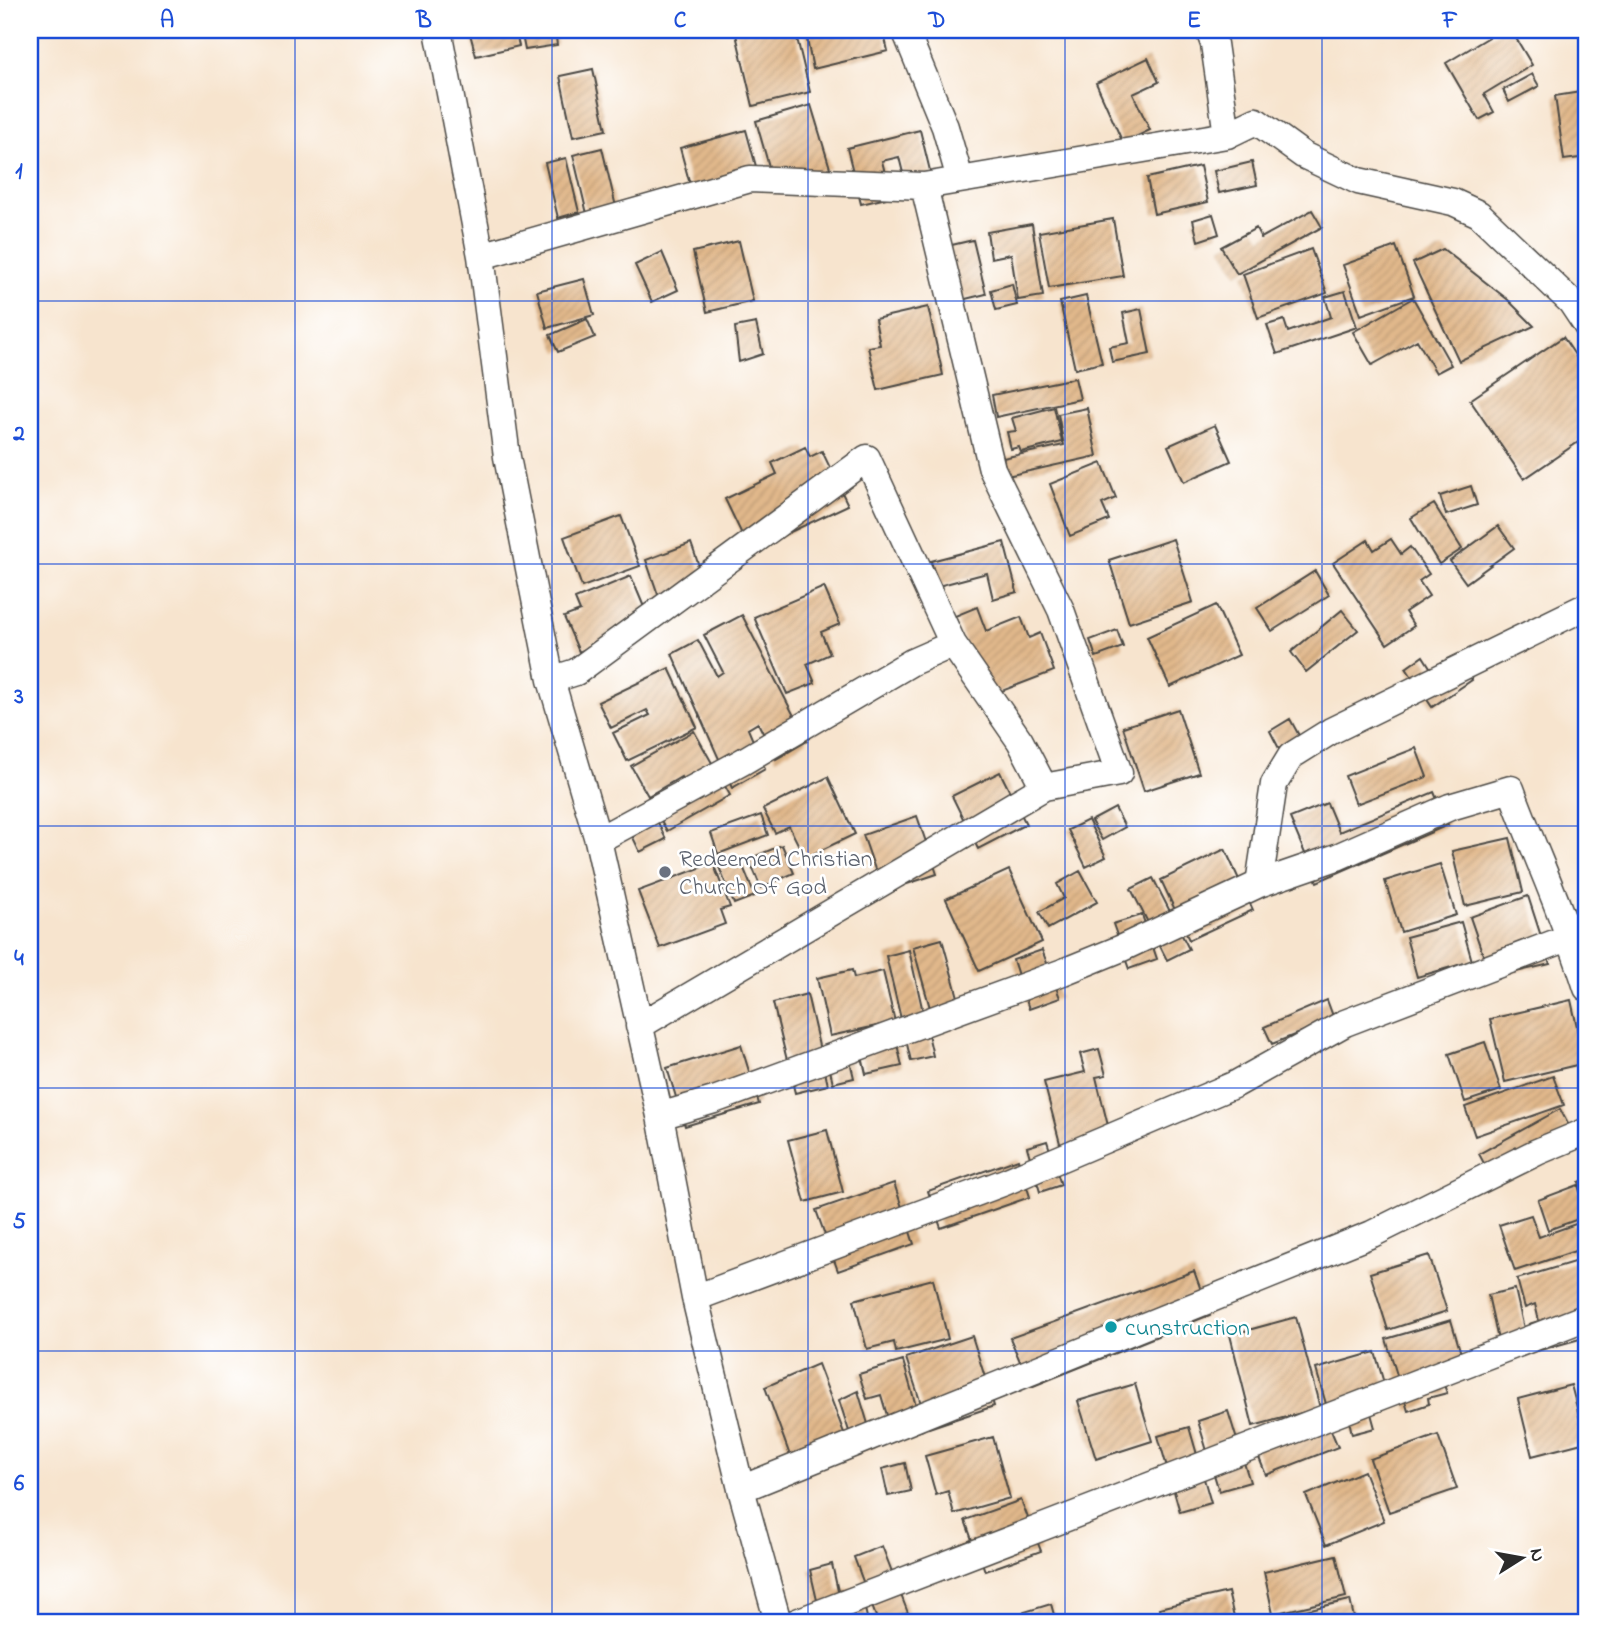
<svg xmlns="http://www.w3.org/2000/svg" width="1617" height="1652" font-family="'Indie Flower',sans-serif">
	<style>
		.building { fill: url(#building-hatch) }
		.lines { fill: none; stroke-linecap: round; stroke-linejoin: round }
		.minor-casing { stroke: #4a4743; stroke-width: 29 }
		.minor { stroke: #fff; stroke-width: 26 }
		.grid { fill: none; stroke: #1d4ed8; stroke-width: 2; stroke-opacity: 0.55 }
		.worship-dot { fill: #6b7280; stroke: #fff; stroke-width: 2.5 }
		.culture-dot { fill: #0f9aa8; stroke: #fff; stroke-width: 2.5 }
		.labels { text-anchor: middle; stroke-width: 5; stroke-linejoin: round; paint-order: stroke }
		.worship-label { font-size: 24px; fill: #5b616d; stroke: #fff; text-anchor: start }
		.culture-label { font-size: 24px; fill: #0d838f; stroke: #fff; text-anchor: start }
		.neatline { fill: none; stroke: #1d4ed8; stroke-width: 2.5 }
		.grid-label { font-size: 23px; text-anchor: middle; font-weight: bold; fill: #1d4ed8 }
	</style>
	<defs>
		<pattern id="building-hatch" width="6" height="6" patternUnits="userSpaceOnUse" patternTransform="scale(1.75)"><rect width="6" height="6" fill="#e1b88b"/><path d="M-1 1l2-2M0 6l6-6M5 7l2-2" fill="none" stroke="#c19e78"/></pattern>
	</defs>
	<rect width="100%" height="100%" fill="#fff"/>
	<filter id="ink" filterUnits="userSpaceOnUse"><feTurbulence type="fractalNoise" baseFrequency=".0143" numOctaves="2"/><feDisplacementMap in="SourceGraphic" scale="14" xChannelSelector="R" yChannelSelector="G"/><feConvolveMatrix kernelMatrix="1 2 1 2 8 2 1 2 1" color-interpolation-filters="sRGB"/></filter>
	<filter id="wash" filterUnits="userSpaceOnUse"><feTurbulence type="fractalNoise" baseFrequency=".00686" numOctaves="4" result="noise"/><feDisplacementMap in="SourceGraphic" scale="28" xChannelSelector="R" yChannelSelector="G"/><feGaussianBlur stdDeviation="1.57" result="paint"/><feColorMatrix in="noise" values="0 0 0 0 0 0 0 0 0 0 0 0 0 0 0 0 0 1.4 0 .05"/><feComposite in="paint" operator="in"/></filter>
	<g filter="url(#wash)">
		<rect width="100%" height="100%" fill="#f7e4ce"/>
		<g id="blocks">
			<!-- building -->
			<path class="building" d="M469,30H515L519,46L476,56Z
				M521,30H555L557,45L525,50Z
				M735,30H795L810,92L753,106Z
				M805,30H824L825,36L848,30H883L888,51L813,69Z
				M1501,30H1511L1532,65L1484,94L1494,112L1479,120L1446,63Z
				M1148,58L1159,82L1133,94L1150,130L1123,143L1096,83Z
				M593,69L606,130L573,137L560,76Z
				M1532,74L1539,86L1509,102L1503,90Z
				M1587,91V157L1564,160L1555,96Z
				M811,105L830,168L774,184L756,121Z
				M746,130L757,170L691,188L680,148Z
				M920,130L934,187L908,193L899,157L882,161L891,197L861,204L847,148Z
				M602,148L617,211L588,218L573,155Z
				M566,158L579,212L558,218L545,163Z
				M1252,162L1257,185L1219,193L1214,171Z
				M1200,166L1208,202L1154,214L1147,178Z
				M1312,210L1322,227L1237,274L1221,247L1256,228L1261,238Z
				M1213,214L1219,234L1198,241L1193,220Z
				M1113,219L1123,276L1049,288L1039,232Z
				M1032,224L1043,296L1018,300L1011,254L991,258L987,232Z
				M973,240L986,294L953,302L939,248Z
				M739,241L753,301L707,312L693,252Z
				M1396,246L1414,296L1361,315L1343,265Z
				M1311,249L1327,293L1258,318L1243,274Z
				M1443,249L1507,299L1534,326L1459,361L1413,263Z
				M662,252L678,290L652,302L635,265Z
				M584,279L594,315L547,328L537,291Z
				M1012,284L1017,305L996,310L991,290Z
				M1345,291L1357,327L1277,354L1267,325L1284,320L1288,332L1331,317L1325,297Z
				M1086,296L1102,363L1075,369L1060,302Z
				M1413,298L1451,365L1436,373L1417,340L1372,365L1353,332Z
				M928,307L943,375L878,390L868,347L880,345L875,319Z
				M1141,309L1150,354L1112,362L1109,347L1129,343L1123,313Z
				M587,319L595,337L558,352L550,335Z
				M756,323L763,354L739,362L735,327Z
				M1563,337L1587,373V436L1524,479L1470,400Z
				M1075,378L1080,399L996,417L992,395Z
				M1054,407L1062,442L1021,452L1019,447L1011,449L1007,432L1016,431L1012,418Z
				M1087,408L1097,456L1007,476L1003,458L1064,445L1058,414Z
				M1215,425L1231,461L1184,482L1168,446Z
				M805,447L810,457L822,451L848,505L750,551L725,499L777,474L772,463Z
				M1102,463L1116,498L1102,504L1109,520L1070,536L1050,484Z
				M1471,486L1477,505L1446,515L1440,496Z
				M1434,504L1462,549L1439,564L1411,518Z
				M621,516L640,566L582,587L564,537Z
				M1498,526L1514,548L1466,583L1450,561Z
				M1173,539L1193,602L1129,623L1109,560Z
				M1391,539L1401,554L1410,547L1429,574L1419,581L1429,596L1405,612L1414,626L1387,644L1333,563L1368,540L1374,550Z
				M1004,542L1017,592L993,599L987,573L938,586L931,561Z
				M691,543L708,592L663,609L646,560Z
				M1315,571L1329,595L1272,631L1257,608Z
				M631,576L654,631L596,655L592,646L579,652L564,617L580,611L575,599Z
				M824,587L840,624L821,632L830,654L807,664L815,683L787,694L754,617Z
				M1216,605L1239,655L1170,687L1147,637Z
				M977,607L986,631L1021,617L1029,638L1040,633L1054,671L986,697L955,616Z
				M1342,610L1358,630L1306,672L1291,652Z
				M742,615L807,741L776,759L758,723L748,729L765,769L732,788L672,654L698,640L717,676L723,672L704,635Z
				M1117,630L1123,647L1096,657L1090,640Z
				M1423,656L1435,675L1458,659L1472,680L1432,707L1406,668Z
				M669,668L697,727L627,761L613,733L650,715L647,710L611,728L598,702Z
				M1178,709L1199,773L1144,791L1123,727Z
				M1290,719L1307,750L1286,762L1270,731Z
				M694,731L730,795L667,831L651,803L684,784L681,777L648,796L631,766Z
				M1416,748L1427,777L1356,804L1345,776Z
				M1000,772L1026,824L978,849L952,796Z
				M828,777L855,834L805,858L789,826L775,833L763,809Z
				M1434,792L1448,825L1317,882L1290,818L1327,803L1339,832Z
				M650,806L666,839L640,852L624,819Z
				M1115,808L1125,827L1102,840L1091,821Z
				M761,815L768,835L718,854L711,833Z
				M917,816L937,874L883,892L863,835Z
				M1088,820L1106,857L1086,867L1068,830Z
				M1510,838L1523,892L1465,906L1452,851Z
				M782,845L794,873L761,888L749,859Z
				M1225,849L1253,910L1189,940L1161,880Z
				M740,859L755,896L734,904L719,867Z
				M713,863L730,907L720,910L725,924L660,948L638,891Z
				M1440,864L1456,915L1401,932L1385,881Z
				M1009,870L1042,942L979,971L946,899Z
				M1080,871L1097,902L1048,929L1039,912L1064,898L1057,884Z
				M1153,878L1189,949L1167,960L1131,889Z
				M1528,896L1550,964L1491,978L1470,917Z
				M1142,915L1157,959L1129,969L1113,924Z
				M1461,922L1472,961L1417,977L1406,937Z
				M942,939L961,1008L932,1015L913,947Z
				M909,950L933,1056L911,1061L886,956Z
				M1042,950L1060,998L1029,1009L1013,960Z
				M852,970L854,978L883,971L895,1022L830,1036L817,978Z
				M807,994L828,1085L795,1093L773,1003Z
				M1327,1000L1334,1019L1272,1044L1264,1027Z
				M1571,1000L1585,1063L1505,1082L1490,1019Z
				M894,1031L902,1066L866,1074L858,1039Z
				M1485,1042L1501,1090L1465,1102L1449,1054Z
				M846,1044L854,1078L833,1083L827,1057Z
				M741,1045L759,1104L685,1126L667,1068Z
				M1099,1049L1106,1075L1096,1077L1111,1138L1062,1151L1044,1082L1085,1072L1080,1054Z
				M1553,1076L1564,1105L1475,1136L1465,1107Z
				M1560,1109L1576,1139L1495,1184L1479,1154Z
				M827,1130L843,1192L805,1202L788,1140Z
				M1047,1141L1061,1185L1040,1192L1027,1147Z
				M1018,1159L1030,1197L941,1228L928,1191Z
				M1587,1179V1205L1579,1182Z
				M894,1183L914,1244L838,1271L816,1210Z
				M1578,1185L1587,1216L1548,1230L1538,1200Z
				M1531,1215L1539,1237L1587,1220V1247L1515,1271L1499,1225Z
				M1429,1255L1447,1311L1388,1330L1370,1273Z
				M1587,1258V1337L1537,1351L1529,1324L1539,1321L1535,1304L1525,1308L1517,1279Z
				M1194,1271L1210,1315L1031,1387L1010,1338Z
				M933,1279L948,1339L896,1352L894,1342L867,1349L854,1300Z
				M1515,1289L1529,1351L1502,1358L1488,1295Z
				M1296,1317L1320,1408L1253,1426L1230,1335Z
				M1451,1320L1468,1377L1444,1385L1447,1393L1428,1398L1429,1404L1408,1411L1386,1339Z
				M972,1336L994,1406L929,1428L906,1358Z
				M1375,1352L1390,1404L1370,1410L1375,1428L1352,1434L1349,1420L1332,1425L1316,1369Z
				M903,1361L923,1430L894,1439L881,1395L867,1399L859,1374Z
				M818,1364L847,1441L792,1461L765,1387Z
				M1135,1384L1152,1441L1096,1459L1078,1401Z
				M1571,1385L1586,1442L1532,1456L1518,1399Z
				M858,1391L875,1447L856,1453L839,1400Z
				M1228,1411L1250,1482L1219,1491L1198,1421Z
				M1327,1421L1338,1447L1266,1475L1255,1448Z
				M1189,1427L1211,1503L1180,1512L1158,1436Z
				M1438,1435L1457,1489L1389,1512L1370,1459Z
				M993,1437L1010,1498L954,1514L948,1491L936,1495L925,1456Z
				M905,1463L911,1491L888,1496L882,1469Z
				M1364,1471L1384,1521L1326,1545L1306,1495Z
				M1021,1500L1041,1551L985,1571L981,1560L961,1561L955,1546L972,1540L965,1520Z
				M882,1546L908,1613L878,1622L854,1557Z
				M1336,1555L1346,1597L1273,1614L1264,1572Z
				M832,1564L838,1591L860,1587L868,1622H822L810,1570Z
				M1228,1592L1235,1622H1162L1159,1608Z
				M1350,1600L1355,1622H1272L1271,1618Z
				M1051,1604L1056,1622H999L998,1620Z"/>
		</g>
	</g>
	<g filter="url(#ink)">
		<use href="#blocks" fill-opacity="0" stroke="#4a4743" stroke-width="2"/>
		<g class="lines">
			<!-- minor casing -->
			<g class="minor-casing">
				<path id="minor" d="M438,30L481,256L507,457L551,680L598,840L660,1116L695,1298L741,1489L778,1622
					M905,30L945,127L960,179
					M1209,30L1214,44L1227,135L1256,121L1303,155L1358,181L1453,202L1479,214L1571,302L1587,326
					M924,186L992,469L1061,610L1119,773L1044,787
					M481,256L750,179L924,186L1227,135
					M551,680L576,672L867,458L953,644L1020,741L1044,787L639,1026
					M598,840L742,762L912,662L953,644
					M1259,884L1274,784L1291,756L1331,731L1587,606
					M660,1116L714,1100L1063,972L1122,948L1259,884L1337,857L1450,807L1511,789C1536,856 1566,920 1587,988
					M695,1298L1005,1182L1236,1084L1345,1023L1586,931
					M741,1489L1372,1234L1537,1152L1587,1131
					M797,1622L1587,1317"/>
			</g>
			<!-- minor -->
			<use href="#minor" class="minor"/>
		</g>
	</g>
	<!-- grid -->
	<path class="grid" d="M295,30V1622M552,30V1622M808,30V1622M1065,30V1622M1322,30V1622M30,301H1587M30,564H1587M30,826H1587M30,1088H1587M30,1351H1587"/>
	<!-- markers -->
	<circle class="worship-dot" cx="665" cy="872" r="7"/>
	<circle class="culture-dot" cx="1111" cy="1327" r="7"/>
	<g class="labels">
		<!-- worship labels -->
		<g class="worship-label">
			<text x="679" y="866">Redeemed Christian<tspan x="679" dy="28">Church Of God</tspan></text>
		</g>
		<!-- culture labels -->
		<g class="culture-label">
			<text x="1125" y="1335">cunstruction</text>
		</g>
	</g>
	<!-- margin -->
	<rect width="1617" height="1652" fill="none" stroke="#fff" stroke-width="77"/>
	<!-- north arrow -->
	<g transform="translate(1522 1558) rotate(79)" stroke="#ffffff" stroke-width="5" paint-order="stroke">
	<path d="M0-5L12 26L0 18L-12 26Z" fill="#2b2b2b"/>
	<text y="-10" font-size="19" font-weight="bold" text-anchor="middle" fill="#2b2b2b">N</text>
	</g>
	<rect x="38" y="38" width="1540" height="1576" class="neatline"/>
	<g class="grid-label">
		<text x="167" y="27">A</text>
		<text x="424" y="27">B</text>
		<text x="680" y="27">C</text>
		<text x="937" y="27">D</text>
		<text x="1194" y="27">E</text>
		<text x="1450" y="27">F</text>
		<text x="19" y="178">1</text>
		<text x="19" y="440">2</text>
		<text x="19" y="703">3</text>
		<text x="19" y="965">4</text>
		<text x="19" y="1228">5</text>
		<text x="19" y="1490">6</text>
	</g>
</svg>
